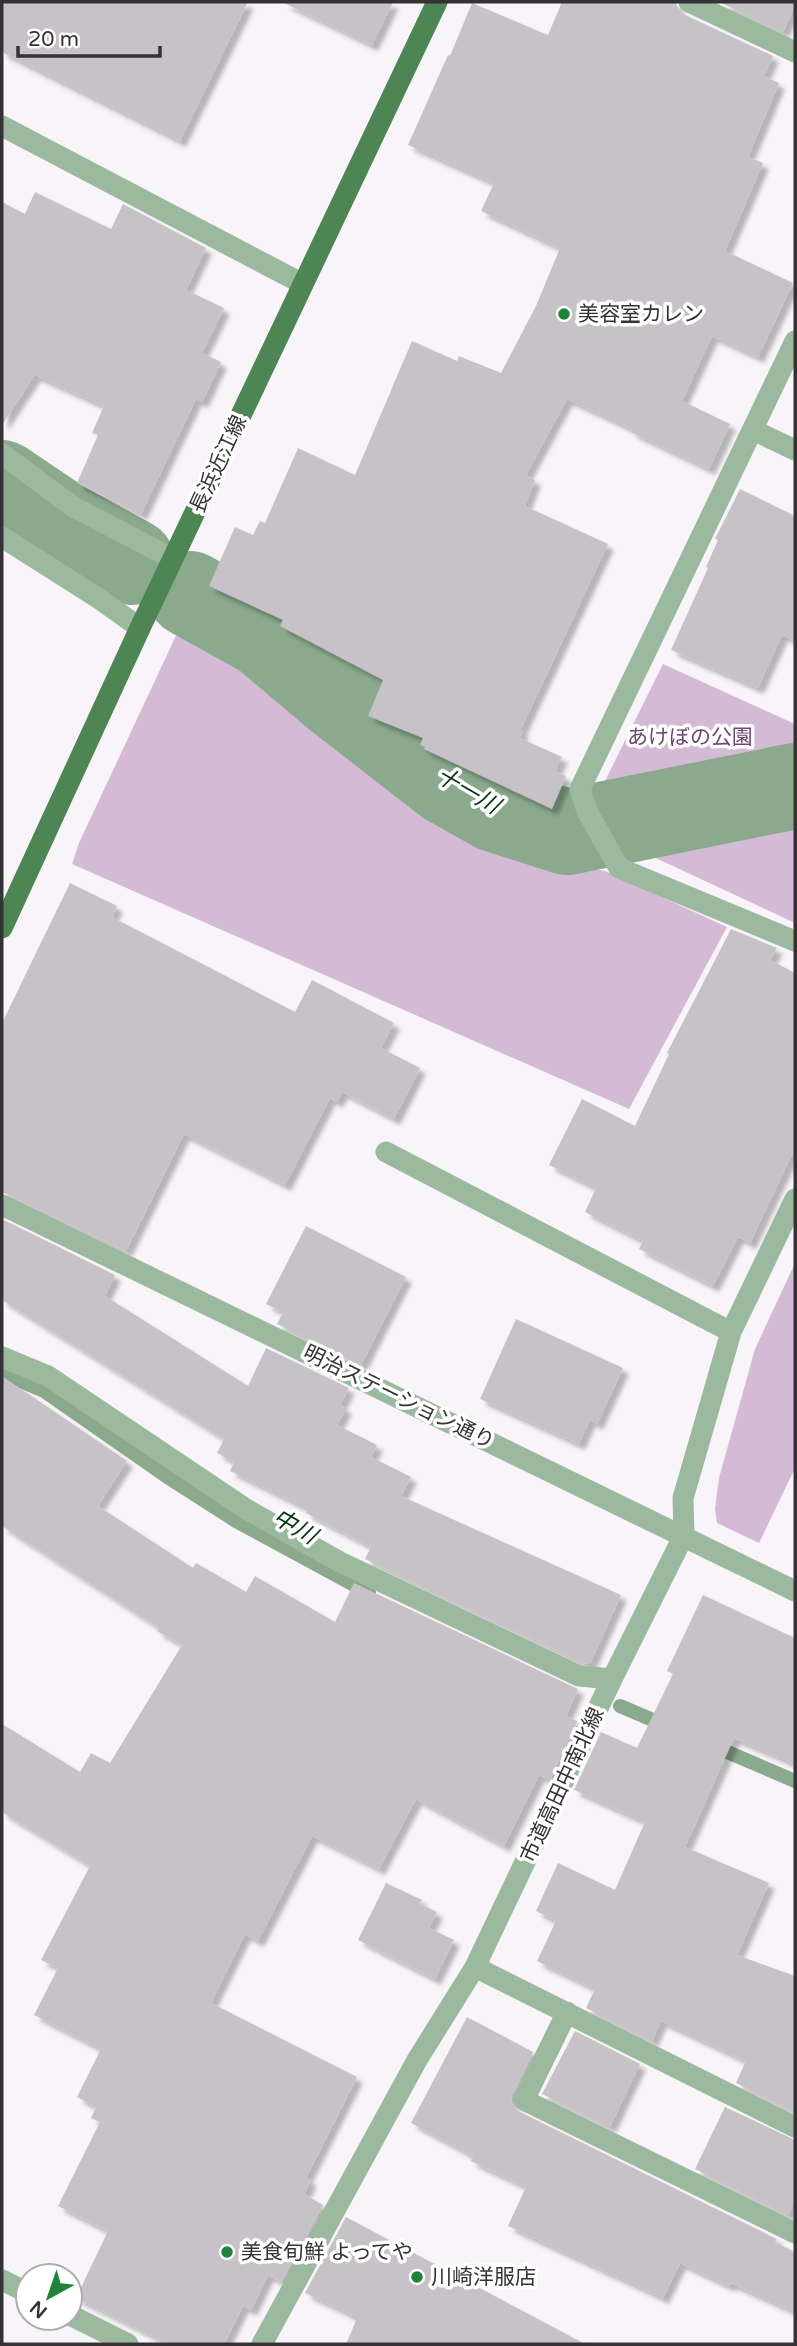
<svg xmlns="http://www.w3.org/2000/svg" width="797" height="2346" font-family="'Varela Round','Noto Sans JP',sans-serif">
	<style>
		.green { fill: #d4bad5 }
		.lines { fill: none; stroke-linecap: round; stroke-linejoin: round }
		.stream { stroke: #8ba98d; stroke-width: 14 }
		.river { stroke: #8ba98d; stroke-width: 86 }
		.building { fill: #c7c2c7; filter: url(#shadow) }
		.minor { stroke: #9bb99e; stroke-width: 21 }
		.major { stroke: #4d8555; stroke-width: 21 }
		.poi-dot { fill: #1f8439; stroke: #fff; stroke-width: 2.5 }
		.labels { text-anchor: middle; stroke-width: 7; stroke-linejoin: round; paint-order: stroke }
		.poi-label { font-size: 21px; fill: #343234; stroke: #fff; text-anchor: start }
		.street-label { font-size: 21px; fill: #343234; stroke: #fff }
		.park-label { font-size: 21px; fill: #6e4671; stroke: #fff }
		.water-label { font-size: 23px; font-style: italic; fill: #00330e; stroke: #fff }
	</style>
	<defs>
		<filter id="shadow"><feDropShadow dx="6" dy="6" stdDeviation="2" flood-color="#0004"/></filter>
	</defs>
	<rect width="100%" height="100%" fill="#f9f4f9"/>
	<!-- green -->
	<path class="green" d="M180,627L228,648L385,776L456,821L515,853L605,871L727,927L629,1109L72,864L79,843Z
		M663,664L795,724V771L610,813L601,789Z
		M795,801V923L630,846L626,838Z
		M795,1263V1468L759,1543L717,1523L715,1509L719,1478L755,1349Z"/>
	<g class="lines">
		<!-- stream -->
		<path class="stream" d="M2,1373L44,1391L166,1476L236,1521L369,1593
			M620,1706L667,1726
			M711,1745L795,1781"/>
		<!-- river -->
		<path class="river" d="M2,483L61,523L132,562
			M190,594L264,635L335,695L447,782L495,809L567,832L795,786"/>
	</g>
	<!-- building -->
	<path class="building" d="M2,2H248L180,141L2,52Z
		M282,2H393L372,45Z
		M562,2H676L678,9L683,14L773,56L764,76L779,83L748,157L763,163L725,251L793,283L758,357L712,336L682,401L730,424L709,469L631,432L632,429L567,399L526,475L535,480L525,506L608,544L520,731L523,732L520,738L562,757L555,771L566,776L552,809L424,749L425,747L420,745L423,738L368,716L383,680L280,626L283,620L209,586L235,527L253,535L260,521L265,523L298,448L355,475L412,341L457,361L459,356L501,373L536,306L560,248L481,211L494,183L408,145L448,55L450,56L472,3L548,35Z
		M719,2H795V5L783,32Z
		M35,192L111,229L123,204L206,248L186,290L224,308L202,353L221,362L202,402L196,399L141,514L77,483L98,435L92,433L104,406L35,375L2,425V202L25,214Z
		M740,489L795,516V641L782,635L758,688L671,650L708,568L706,567L718,540L715,539Z
		M70,883L117,906L112,917L295,1012L312,980L394,1023L381,1048L420,1068L394,1119L342,1092L337,1102L330,1098L285,1185L184,1134L126,1251L2,1192V1023Z
		M731,929L777,948L770,960L795,973V1148L750,1243L738,1237L713,1286L639,1249L643,1241L585,1212L596,1188L549,1165L582,1099L635,1126L669,1054L667,1053Z
		M2,1219L115,1275L105,1296L248,1386L266,1348L349,1388L340,1405L346,1408L337,1425L377,1445L371,1457L411,1477L401,1496L621,1595L590,1664L583,1663L365,1559L371,1547L306,1513L308,1509L230,1471L234,1462L217,1453L224,1439L2,1300Z
		M306,1226L406,1277L361,1365L277,1324L283,1312L266,1304Z
		M516,1319L623,1368L597,1424L590,1420L579,1444L480,1399Z
		M2,1376L127,1461L98,1506L193,1568L196,1563L246,1592L255,1576L335,1622L354,1583L578,1689L566,1716L577,1721L550,1780L539,1775L504,1846L416,1799L379,1869L312,1836L258,1941L245,1934L211,2003L357,2077L306,2178L311,2180L304,2194L323,2205L281,2282L268,2275L251,2310L243,2306L224,2344H169L76,2298L108,2231L58,2206L100,2122L91,2118L96,2107L77,2097L101,2049L34,2015L58,1968L41,1960L90,1866L2,1812V1724L80,1772L91,1753L110,1763L182,1645L157,1631L159,1628L2,1526Z
		M703,1595L795,1638V1764L734,1738L685,1847L769,1883L737,1955L795,1976V2112L736,2083L746,2061L661,2021L652,2041L586,2008L595,1989L537,1961L556,1921L536,1911L558,1863L615,1890L645,1822L574,1790L601,1732L637,1748L673,1674L667,1671Z
		M386,1883L422,1900L420,1904L437,1912L429,1928L454,1940L435,1979L358,1940Z
		M467,2017L533,2052L512,2095L511,2102L518,2111L777,2239L775,2242L795,2252V2312L731,2283L729,2286L680,2263L663,2298L508,2226L526,2187L471,2161L473,2156L411,2123Z
		M575,2031L640,2064L610,2127L542,2094Z
		M725,2107L795,2140V2200L788,2215L695,2169Z
		M346,2217L585,2344H346L356,2321L351,2318L352,2315L305,2293Z"/>
	<g class="lines">
		<!-- minor -->
		<path class="minor" d="M689,2L795,52
			M2,126L303,284
			M795,341L580,789L587,811L619,868L795,941
			M753,430L795,450
			M2,454L72,506L173,559
			M2,537L101,600L140,628
			M386,1152L731,1332
			M2,1205L795,1591
			M2,1357L48,1376L246,1509L340,1562L579,1676L612,1679
			M475,1967L795,2127
			M567,2012L524,2100L795,2233
			M2,2280L28,2293
			M70,2315L128,2344
			M262,2344L417,2060L475,1967L612,1679L684,1535L683,1498L731,1332L795,1199"/>
		<!-- major -->
		<path class="major" d="M2,928L140,628L437,2"/>
	</g>
	<!-- markers -->
	<g class="poi-dot">
		<circle cx="564" cy="314" r="7"/>
		<circle cx="227" cy="2252" r="7"/>
		<circle cx="417" cy="2277" r="7"/>
	</g>
	<g class="labels">
		<!-- poi labels -->
		<g class="poi-label">
			<text x="578" y="321">美容室カレン</text>
			<text x="241" y="2259">美食旬鮮 よってや</text>
			<text x="431" y="2284">川崎洋服店</text>
		</g>
		<!-- street labels -->
		<g class="street-label">
			<text transform="translate(218 464) rotate(-65)" y="7">長浜近江線</text>
			<text transform="translate(399 1397) rotate(26)" y="7">明治ステーション通り</text>
			<text transform="translate(562 1785) rotate(-65)" y="7">市道高田中南北線</text>
		</g>
		<!-- park labels -->
		<g class="park-label">
			<text x="690" y="744">あけぼの公園</text>
		</g>
		<!-- water labels -->
		<g class="water-label">
			<text transform="translate(468 790) rotate(30)" y="8">十一川</text>
			<text transform="translate(295 1526) rotate(30)" y="8">中川</text>
		</g>
	</g>
	<!-- border -->
	<rect width="797" height="2346" fill="none" stroke="#343234" stroke-width="7"/>
	<!-- north arrow -->
	<g transform="translate(49 2297) rotate(220)"><circle r="33" fill="#ffffff" stroke="#aeadae" stroke-width="2"/>
	<path d="M0-5L12 26L0 18L-12 26Z" fill="#1f8439"/>
	<text y="-10" font-size="19" font-weight="bold" text-anchor="middle" fill="#343234">N</text>
	</g>
	<!-- scale -->
	<path d="M18 46v10h142v-10" fill="none" stroke="#343234" stroke-width="3.5"/>
	<text x="28" y="46" font-size="21" fill="#343234" stroke="#ffffff" stroke-width="5" paint-order="stroke">20 m</text>
</svg>
